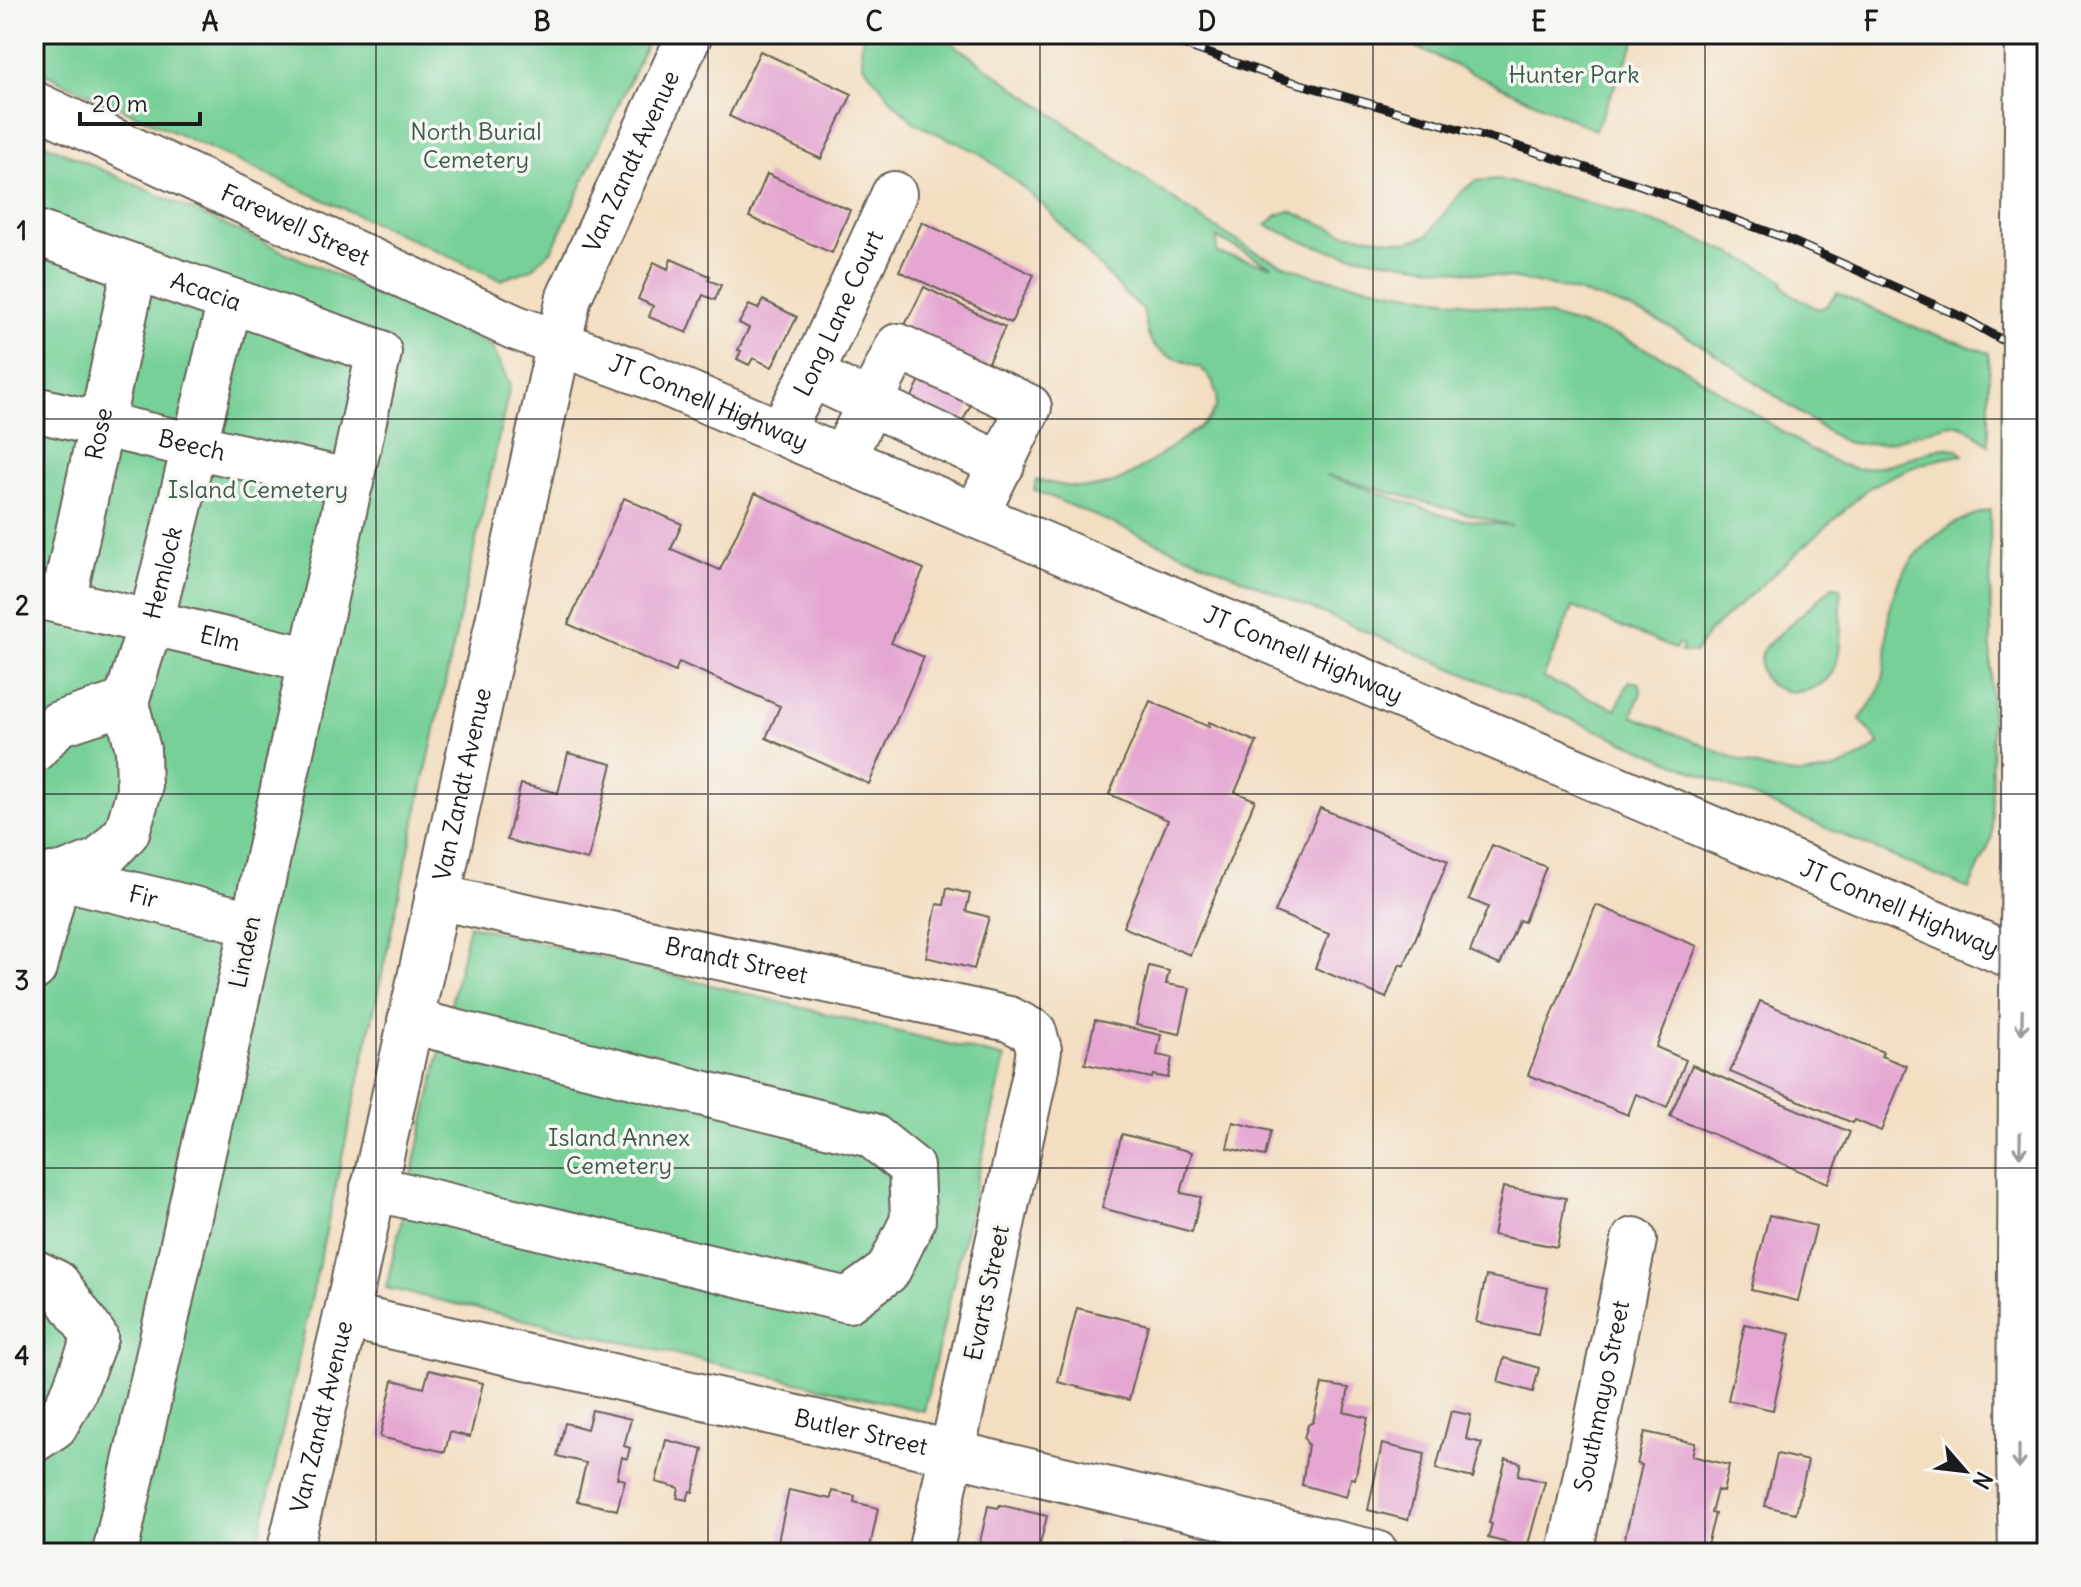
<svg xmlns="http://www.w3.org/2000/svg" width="2081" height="1587" font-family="Delius,sans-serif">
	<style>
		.green { fill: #76d097; stroke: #49765a; stroke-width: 2; fill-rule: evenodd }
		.building { fill: #e5a7d2 }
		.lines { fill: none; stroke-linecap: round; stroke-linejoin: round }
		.minor-casing { stroke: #676056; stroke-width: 48 }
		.major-casing { stroke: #676056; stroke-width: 48 }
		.highway-casing { stroke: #676056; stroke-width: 48 }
		.minor { stroke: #fff; stroke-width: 44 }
		.major { stroke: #fff; stroke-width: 44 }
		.highway { stroke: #fff; stroke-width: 44 }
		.rail-casing { stroke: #1c1c1c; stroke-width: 9 }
		.rail { stroke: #f6f6f2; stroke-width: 6; stroke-dasharray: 18; stroke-linecap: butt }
		.highway-bridge-casing { stroke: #676056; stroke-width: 48; stroke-linecap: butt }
		.highway-bridge { stroke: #fff; stroke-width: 44 }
		.oneway { stroke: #999 }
		.grid { fill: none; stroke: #1c1c1c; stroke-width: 2; stroke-opacity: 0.55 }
		.labels { text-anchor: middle; stroke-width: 7; stroke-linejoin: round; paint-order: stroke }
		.park-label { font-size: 24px; fill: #3c5b47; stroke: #f6f6f2 }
		.street-label { font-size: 24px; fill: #1c1c1c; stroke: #f6f6f2 }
		.neatline { fill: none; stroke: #1c1c1c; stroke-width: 3 }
		.grid-label { font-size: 26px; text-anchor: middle; font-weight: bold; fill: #1c1c1c }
	</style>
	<rect width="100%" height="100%" fill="#f6f6f2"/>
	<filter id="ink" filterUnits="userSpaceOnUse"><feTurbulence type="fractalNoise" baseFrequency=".0125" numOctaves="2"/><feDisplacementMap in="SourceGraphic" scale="16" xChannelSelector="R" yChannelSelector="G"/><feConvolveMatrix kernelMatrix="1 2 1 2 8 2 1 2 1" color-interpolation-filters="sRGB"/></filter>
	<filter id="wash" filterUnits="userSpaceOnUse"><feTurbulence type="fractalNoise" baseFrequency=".006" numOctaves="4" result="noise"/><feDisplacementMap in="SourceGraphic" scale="32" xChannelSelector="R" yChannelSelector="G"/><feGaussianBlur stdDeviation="1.8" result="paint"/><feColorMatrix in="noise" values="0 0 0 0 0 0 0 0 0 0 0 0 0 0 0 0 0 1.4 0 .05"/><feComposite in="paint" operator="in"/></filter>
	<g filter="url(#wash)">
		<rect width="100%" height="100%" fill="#f3dec1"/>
		<!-- green -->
		<path class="green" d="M34,34H651L552,250L532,269L501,280L34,69Z
			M863,34H939L1203,220L1254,251L1282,264L1316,276L1400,292L1550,316L1621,337L1676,363L1811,450L1839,464L1857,469L1889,465L1942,447L1956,449L1964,455C1929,459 1900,471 1869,488L1708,633L1695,653L1681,652L1683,646L1678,644L1675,649L1573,607L1543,678L1616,709L1629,681L1640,683L1641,692L1632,716C1659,727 1685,737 1712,749C1776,775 1819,791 1879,744L1860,719C1868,707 1878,696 1882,682C1889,660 1885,637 1889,614C1898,561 1939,523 1990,510L1992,839L1969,889L1034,490L1036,480C1098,494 1112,490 1163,453C1178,441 1195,432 1209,419L1216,407L1217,396L1212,380L1201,368L1167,355L1154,346L1148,335L1143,310L1123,292L1044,206L1010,177L978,152L916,124L894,103L863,64L861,46ZM1217,238L1272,266L1217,253ZM1326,475L1512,526L1452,518Z
			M1387,34H1638L1595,130Z
			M34,139L491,345L510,385L256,1553H34Z
			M1498,179C1595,203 1696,229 1783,280V286L1790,293L1818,309L1825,307L1837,293L1911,326L1989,353V445C1977,435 1968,425 1951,424C1916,432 1879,452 1843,441C1775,401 1719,348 1645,315C1548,273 1439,272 1336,252L1307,243L1266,225L1277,215L1290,211L1344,233L1408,242L1428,235L1459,194L1475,181Z
			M1833,586L1839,587L1841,592C1840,612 1843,649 1835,667C1817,709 1740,694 1765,647Z
			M469,925L1005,1058L924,1411L386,1288Z"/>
		<g id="blocks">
			<!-- building -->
			<path class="building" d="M760,51L852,94L821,159L729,116Z
				M767,174L850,210L832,253L749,217Z
				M922,222L1034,275L1011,323L899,271Z
				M671,259L710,276L708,280L721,285L715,300L703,295L687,333L649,317L653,306L638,299L654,262L668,269Z
				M924,287L1005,327L983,373L901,333Z
				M763,300L797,317L772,367L753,358L749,365L737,359L741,351L738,350L749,328L739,323L749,305L758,309Z
				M926,367L977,392L958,431L907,407Z
				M755,493L924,569L891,643L924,657L869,784L766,738L780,706L679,662L675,672L568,624L624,498L682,524L671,549L720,570Z
				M1150,701L1209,727V722L1257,742L1235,792L1255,800L1190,955L1123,927L1168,820L1109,794Z
				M568,753L612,764L588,860L507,840L521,784L558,793Z
				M1320,808L1448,861L1404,966L1400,964L1386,998L1315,968L1329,934L1275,912Z
				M1492,845L1546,867L1524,922L1519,920L1500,965L1470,952L1488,907L1469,899Z
				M947,888L970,894L966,911L989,917L974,969L926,957L937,904L944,905Z
				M1596,905L1697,946L1656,1047L1686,1060L1667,1107L1636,1094L1628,1115L1528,1075Z
				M1149,966L1169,971L1166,984L1190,988L1180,1034L1136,1025Z
				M1760,1001L1883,1052L1881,1056L1907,1066L1881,1131L1855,1120L1853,1123L1730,1072Z
				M1095,1020L1161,1035L1157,1055L1172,1058L1168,1078L1153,1075L1152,1078L1085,1064Z
				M1692,1065L1850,1132L1828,1183L1670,1116Z
				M1233,1122L1271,1131L1265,1156L1227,1148Z
				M1122,1134L1192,1152L1181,1193L1201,1197L1192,1232L1102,1208Z
				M1503,1187L1566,1198L1557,1247L1493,1235Z
				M1769,1215L1816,1226L1798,1301L1751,1290Z
				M1486,1276L1548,1288L1538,1335L1476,1322Z
				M1077,1308L1148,1325L1129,1400L1058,1382Z
				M1745,1324L1790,1334L1773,1410L1728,1400Z
				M1504,1358L1539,1368L1533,1392L1498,1382Z
				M429,1370L483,1383L470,1437L450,1432L445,1452L380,1437L393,1380L424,1388Z
				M1322,1384L1349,1388L1344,1412L1368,1418L1355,1479L1351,1478L1346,1497L1302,1485L1308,1445L1304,1438L1308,1425L1313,1422Z
				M592,1410L631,1419L624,1446L630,1448L627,1459L622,1457L617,1478L625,1480L617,1510L577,1501L586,1463L557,1456L565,1423L587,1429Z
				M1451,1411L1471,1415L1466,1439L1482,1443L1473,1478L1436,1469Z
				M1645,1432L1695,1443L1692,1456L1729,1465L1723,1492L1717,1490L1711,1513L1715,1514L1705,1553H1686L1668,1549L1667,1552L1624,1542L1642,1465L1637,1464Z
				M666,1440L703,1449L693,1492L690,1491L687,1500L677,1498L679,1488L656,1482Z
				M1382,1444L1425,1454L1408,1520L1368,1510Z
				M1777,1454L1808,1461L1796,1513L1765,1506Z
				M1506,1459L1521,1463L1518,1475L1545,1482L1527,1548L1488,1538L1492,1524L1489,1523Z
				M789,1490L831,1499L832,1491L855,1496L854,1502L878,1508L869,1553H833L806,1547L804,1553H772L774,1540L778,1541Z
				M1000,1505L1047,1516L1038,1553H1010L980,1542L988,1506L998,1508Z
				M1120,1542L1153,1550L1152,1553H1117Z
				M724,1544L738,1548L737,1553H722Z"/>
		</g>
	</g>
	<g filter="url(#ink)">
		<use href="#blocks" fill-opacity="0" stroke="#676056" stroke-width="2"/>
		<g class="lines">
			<!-- minor casing -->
			<g class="minor-casing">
				<g id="minor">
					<path id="s1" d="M34,232L379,352L115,1553"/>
					<path d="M811,375L1002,465"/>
					<path id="s2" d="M34,409L351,482"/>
					<path id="s3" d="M781,432L811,375L894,194"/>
					<path d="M843,458L898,346L1029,407L976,515"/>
					<path id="s4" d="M37,596L311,660"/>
					<path id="s5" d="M63,602L135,267"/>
					<path d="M34,750L58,724L126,702"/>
					<path id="s6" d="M52,875L252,923"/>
					<path id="s7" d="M58,877L101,860L127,832L139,791L138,750L126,702L151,622L230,301"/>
					<path id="s8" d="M437,897L1009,1019L1034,1032L1039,1050L1035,1074L930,1553"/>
					<path d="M34,968L58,877"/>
					<path d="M373,1188L848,1300L888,1271L913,1220L911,1167L871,1135L410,1021"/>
					<path d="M34,1272L57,1283L95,1337"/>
					<path id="s9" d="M346,1316L952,1453L1376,1553"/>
					<path d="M34,1440L55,1426L73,1394L95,1337"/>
					<path id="s10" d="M289,1553L346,1316L569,297L690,34"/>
					<path id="s11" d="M1570,1553L1634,1240"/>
				</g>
			</g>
			<!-- major casing -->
			<g class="major-casing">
				<g id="major">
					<path id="s12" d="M34,104L514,327L643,374L2047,971"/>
				</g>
			</g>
			<!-- highway casing -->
			<g class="highway-casing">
				<path id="highway" d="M2025,319L2028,34
					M2024,860V620
					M2021,1553L2019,1454L2021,1067"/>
			</g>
			<!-- minor -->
			<use href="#minor" class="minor"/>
			<!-- major -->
			<use href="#major" class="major"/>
			<!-- highway -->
			<use href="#highway" class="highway"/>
			<!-- rail casing -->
			<g class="rail-casing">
				<path id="rail" d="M1153,34L1276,77L1504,142L1640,185L1785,238L1962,317L2009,344L2047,361"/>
			</g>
			<!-- rail -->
			<use href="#rail" class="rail"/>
			<!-- highway-bridge casing -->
			<g class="highway-bridge-casing">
				<path id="highway-bridge" d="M2024,620L2025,319
					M2021,1067L2024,860"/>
			</g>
			<!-- highway-bridge -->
			<use href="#highway-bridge" class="highway-bridge"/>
		</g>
		<!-- one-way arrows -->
		<defs><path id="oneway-shaft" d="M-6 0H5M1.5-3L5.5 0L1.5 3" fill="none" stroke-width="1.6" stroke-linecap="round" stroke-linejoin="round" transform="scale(2)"/></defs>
		<g class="oneway">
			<use href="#oneway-shaft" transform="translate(2022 1022) rotate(91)"/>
			<use href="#oneway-shaft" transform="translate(2020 1145) rotate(91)"/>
			<use href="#oneway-shaft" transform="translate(2019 1457) rotate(90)"/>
		</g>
	</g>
	<!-- grid -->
	<path class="grid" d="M376,34V1553M708,34V1553M1040,34V1553M1373,34V1553M1705,34V1553M34,419H2047M34,794H2047M34,1168H2047"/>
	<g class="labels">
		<!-- park labels -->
		<g class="park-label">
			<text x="1574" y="83">Hunter Park</text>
			<text x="476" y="140">North Burial<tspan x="476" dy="28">Cemetery</tspan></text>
			<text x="258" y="498">Island Cemetery</text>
			<text x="619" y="1146">Island Annex<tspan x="619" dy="28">Cemetery</tspan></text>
		</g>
		<!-- street labels -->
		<g class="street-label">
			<text dy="8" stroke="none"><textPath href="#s10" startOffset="1436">Van Zandt Avenue</textPath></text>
			<text dy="8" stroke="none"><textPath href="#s12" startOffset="288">Farewell Street</textPath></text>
			<text dy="8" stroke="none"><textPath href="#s1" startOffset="182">Acacia</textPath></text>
			<text dy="8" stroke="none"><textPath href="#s3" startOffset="132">Long Lane Court</textPath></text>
			<text dy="8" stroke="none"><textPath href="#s12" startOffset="738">JT Connell Highway</textPath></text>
			<text dy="8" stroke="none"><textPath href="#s5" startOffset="172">Rose</textPath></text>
			<text dy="8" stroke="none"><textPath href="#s2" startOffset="162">Beech</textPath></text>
			<text dy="8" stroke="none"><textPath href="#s7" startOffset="352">Hemlock</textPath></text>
			<text dy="8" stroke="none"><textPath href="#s4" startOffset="188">Elm</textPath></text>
			<text dy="8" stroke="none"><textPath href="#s12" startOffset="1384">JT Connell Highway</textPath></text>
			<text dy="8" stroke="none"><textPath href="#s10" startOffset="788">Van Zandt Avenue</textPath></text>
			<text dy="8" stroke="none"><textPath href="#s6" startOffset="94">Fir</textPath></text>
			<text dy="8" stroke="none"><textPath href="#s12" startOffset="2032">JT Connell Highway</textPath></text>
			<text transform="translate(245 952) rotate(-78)" y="8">Linden</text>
			<text dy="8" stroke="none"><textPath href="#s8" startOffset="306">Brandt Street</textPath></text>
			<text transform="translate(987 1293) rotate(-78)" y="8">Evarts Street</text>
			<text dy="8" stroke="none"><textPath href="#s11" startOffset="160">Southmayo Street</textPath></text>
			<text dy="8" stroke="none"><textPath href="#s10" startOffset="140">Van Zandt Avenue</textPath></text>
			<text dy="8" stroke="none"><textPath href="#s9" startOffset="528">Butler Street</textPath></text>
		</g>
	</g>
	<!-- margin -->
	<rect width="2081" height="1587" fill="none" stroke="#f6f6f2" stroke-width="88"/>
	<!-- north arrow -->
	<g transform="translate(1965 1471) rotate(118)" stroke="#f6f6f2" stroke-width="6" paint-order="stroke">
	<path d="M0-6L14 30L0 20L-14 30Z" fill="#1c1c1c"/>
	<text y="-12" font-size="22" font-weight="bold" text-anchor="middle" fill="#1c1c1c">N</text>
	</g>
	<!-- scale -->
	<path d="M80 112v12h120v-12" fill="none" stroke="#1c1c1c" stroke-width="4"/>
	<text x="92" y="112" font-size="24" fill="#1c1c1c" stroke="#f6f6f2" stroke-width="6" paint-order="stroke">20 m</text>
	<rect x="44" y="44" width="1993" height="1499" class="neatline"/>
	<g class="grid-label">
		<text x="210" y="31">A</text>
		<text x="542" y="31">B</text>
		<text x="874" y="31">C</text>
		<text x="1207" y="31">D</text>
		<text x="1539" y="31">E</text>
		<text x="1871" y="31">F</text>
		<text x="22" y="240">1</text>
		<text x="22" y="615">2</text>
		<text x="22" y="990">3</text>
		<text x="22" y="1365">4</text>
	</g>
</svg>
